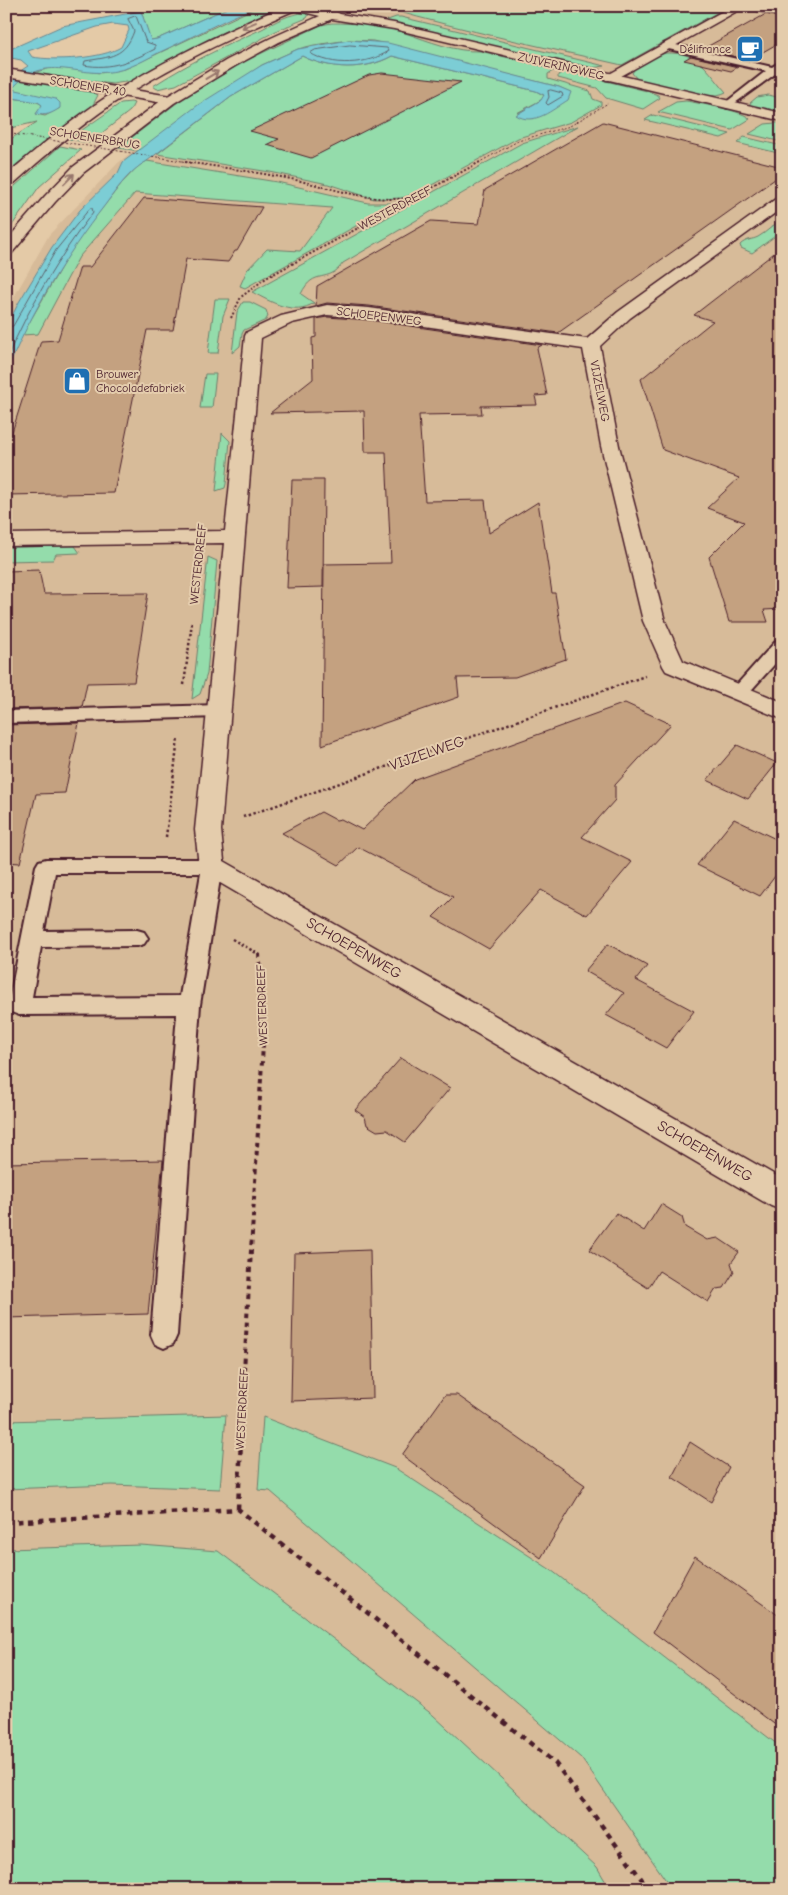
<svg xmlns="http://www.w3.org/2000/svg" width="788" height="1895" font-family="'Comic Neue',sans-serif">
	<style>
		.built { fill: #d7bb99 }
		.green { fill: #94dcab; stroke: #6f7e6b }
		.water { fill: #7ccdd5; stroke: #688791; fill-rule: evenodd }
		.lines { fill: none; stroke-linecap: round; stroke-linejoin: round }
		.shore { stroke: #5e656f; stroke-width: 1 }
		.building { fill: #c4a180; stroke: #4a1f2b }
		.lane-casing { stroke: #4a1f2b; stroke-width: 4 }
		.street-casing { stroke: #4a1f2b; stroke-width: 3 }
		.secondary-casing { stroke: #4a1f2b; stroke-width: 3 }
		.path-far4 { stroke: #4a1f2b; stroke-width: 1; stroke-dasharray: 2 2; stroke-linecap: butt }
		.path-far3 { stroke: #4a1f2b; stroke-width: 2; stroke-dasharray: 2 2; stroke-linecap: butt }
		.path-far2 { stroke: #4a1f2b; stroke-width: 2.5; stroke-dasharray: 2.5 2.5; stroke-linecap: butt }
		.path-far1 { stroke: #4a1f2b; stroke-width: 4; stroke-dasharray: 4.5 4.5; stroke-linecap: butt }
		.path { stroke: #4a1f2b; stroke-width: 4.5; stroke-dasharray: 5.5 5.5; stroke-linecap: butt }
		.lane { fill: #e4ccac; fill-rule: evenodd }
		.street { fill: #e4ccac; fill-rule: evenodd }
		.secondary { fill: #e4ccac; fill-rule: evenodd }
		.path-bridge { stroke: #4a1f2b; stroke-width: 1; stroke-dasharray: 2 2; stroke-linecap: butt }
		.oneway { stroke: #97766c }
		.labels { text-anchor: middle; stroke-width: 4; stroke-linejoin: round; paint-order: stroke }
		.far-poi-label { font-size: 12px; fill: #4a1f2b; stroke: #e4ccac; text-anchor: end }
		.far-street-label { font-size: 12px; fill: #4a1f2b; stroke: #e4ccac }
		.street-label { font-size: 15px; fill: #4a1f2b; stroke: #e4ccac }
	</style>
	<rect width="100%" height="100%" fill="#e4caa7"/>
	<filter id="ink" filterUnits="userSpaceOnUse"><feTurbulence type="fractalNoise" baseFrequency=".02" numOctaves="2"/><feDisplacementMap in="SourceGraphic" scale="10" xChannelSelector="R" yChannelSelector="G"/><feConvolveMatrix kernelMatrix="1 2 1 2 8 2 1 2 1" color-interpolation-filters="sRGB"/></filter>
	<g filter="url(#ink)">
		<!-- built -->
		<path class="built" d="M385,6H782V1889H6V311L49,235L118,163L189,105L308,35Z"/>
		<!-- green -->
		<path class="green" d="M129,6H232L157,39L150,40L141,11L131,12Z
			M259,6H287L224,32L151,69L132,81L112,84L33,73L54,67L100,73L125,69Z
			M389,6H729L622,65C544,47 465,31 389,9Z
			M305,13L309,14L307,18L276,31L176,85L157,89L153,86C187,64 224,46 262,29C275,22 290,13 305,13Z
			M396,17H401L605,66L591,68L385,21Z
			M332,23C354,23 384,25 405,33C429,41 455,52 480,51L556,69L548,74V79L590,91L593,99L601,102V105L571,122L518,138L419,192L402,198L374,199L328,184L270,172L157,154L231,97L302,56C329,70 366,71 392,56L536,91L545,96L541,100L517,113L570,92L559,87L373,41L349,40L314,45L298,49L262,65L139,151L118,148L178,102L243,62L321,25Z
			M666,53C700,52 706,69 726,92C707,103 659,85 637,79L632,73C637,63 655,56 666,53Z
			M565,71L647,91L658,95L660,98L643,109L606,98L597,88L558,78V75Z
			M21,79L84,88L98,95L92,107L75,118L6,175V142L37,122L6,129V97L37,102L43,105L36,114L45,116L60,108L12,89Z
			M768,95L782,98V114L750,105V103L757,97Z
			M686,101C698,103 745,111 750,119L732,130L658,112L676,102Z
			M131,102L134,103L130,111L89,143L69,139L121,103Z
			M653,115L730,134L721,138L645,120Z
			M775,123H782V142L749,134L765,124Z
			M578,126L343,263C328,285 314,267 301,294L314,303C294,316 271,302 252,292L522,143Z
			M744,137L782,146V154L737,143Z
			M60,146L81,150L39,187L6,234V194Z
			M147,161L277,182L368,203H397L245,288L240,286L247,270L267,249L300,251L332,208L135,193L79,257L38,334L22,335L75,243L121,184L137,167Z
			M782,219V231L752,253L741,248L740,245C746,239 752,240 758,237C767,232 774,224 782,219Z
			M215,299H230L223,316L218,353H208Z
			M243,302H250L266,310L268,316L266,320L244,330L242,334L240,346L232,353L237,312Z
			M205,374H216L212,408H200Z
			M222,433L230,441L226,484L225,488L216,491Z
			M75,546L80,553L56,554L53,560L6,561V547Z
			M208,557L217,561L207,674L200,694L192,699Z
			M226,1415L220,1489L112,1485L6,1489V1421Z
			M263,1417L395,1468L551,1570L782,1748V1889H672L581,1758L270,1491L258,1490Z
			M141,1545L218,1551L433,1715L597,1867L610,1889H6V1549Z"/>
		<!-- water -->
		<path class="water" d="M232,6H259C224,19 191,38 158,53C145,60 131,68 116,71C77,79 45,51 12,89L56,99L60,103V108C51,114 46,116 36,114L42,105L38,102L6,97V80L28,66L21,60L6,57V51L62,26L141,11L151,40L157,39ZM113,24L128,26L129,30L121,47C101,59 55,61 32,57L28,51L97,27Z
			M349,40L388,43L559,87L571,92L568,100C553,109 534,127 516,115L541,100L544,95L536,91L392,56C364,71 330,70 302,56L231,97L147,161C129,171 117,189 105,205C65,256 31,313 6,373V328L19,302L52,247L80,210L118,173L123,162L198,105L262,65L298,49Z"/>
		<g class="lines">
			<!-- shore -->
			<path class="shore" d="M136,16L146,42L155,45V49C132,61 110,70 84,65L85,61C110,57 125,57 134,31L128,19Z
				M350,45L387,48L389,51C367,65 332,67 310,53L315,50Z
				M551,90L562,93L563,96L548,105L546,103L549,97L548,91Z
				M6,328L13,326L56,250L90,208H92L93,212C58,258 29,307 6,360"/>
		</g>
		<!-- building -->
		<path class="building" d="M766,14L782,18V41L749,60L703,49Z
			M691,56L738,67L731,71L684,60Z
			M382,73L461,82L311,158L267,145L279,139L250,131L369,75Z
			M603,122L782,167V174L558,333L369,306L327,303L316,306L317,286L431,221L479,224L485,190Z
			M144,198L262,207L237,251H235L228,262L186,259L173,330H147L114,493L6,495V451L41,341L58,340L80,267H90Z
			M782,247V609L764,610L768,622H729L709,557L744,522L707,508L739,478L663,450L641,379L713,321L694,315Z
			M327,317L369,320L542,345L537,348L547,395L535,396L537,405L481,406L482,414L419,415L425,501L485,500L489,533L538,502L552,593H555L566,659L515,677L457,678L459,697L322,745L324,564L391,563L386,452H365L364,411L270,413L313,379L312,338L316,337V319Z
			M292,480H324L323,587L287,588Z
			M39,570L44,594L148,593L134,682L87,683L82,707L6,709V571Z
			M625,703L671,724L615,785V800L582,837L632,862L587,915L541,890L489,949L433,917L453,897L358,847L339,865L282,833L321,812L336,820L341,819L362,830L415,779Z
			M79,723L65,793L36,794L20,863L6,862V725Z
			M737,745L777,763L748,799L707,780Z
			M734,819L782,842V867L760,896L697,865Z
			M608,944L647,966L636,980L694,1011L666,1048L606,1015L624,993L585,971Z
			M401,1058L450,1088L405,1142L387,1130L377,1131L367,1125L365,1117L355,1110Z
			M163,1160L148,1314L6,1318V1163Z
			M661,1204L682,1217L685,1227L707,1240L718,1238L739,1252L731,1263L734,1272L724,1288L716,1289L708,1302L659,1271L648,1288L589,1250L616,1213L644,1231Z
			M370,1250L373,1398L291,1401L294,1253Z
			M445,1395H457L585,1485L541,1558L402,1455Z
			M690,1442L729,1467L711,1502L672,1477Z
			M695,1556L782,1618V1730L653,1632Z"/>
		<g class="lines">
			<!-- lane casing -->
			<g class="lane-casing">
				<path id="lane" d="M740,6H759L782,10V16Z
					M667,43L772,67L782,61V69L728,108L725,107V103L766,71L664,48V44Z
					M782,640V656L745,697L739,699L733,697L730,693L733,689L776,641Z
					M219,705L225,707L228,711L225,715L219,717L6,723V711Z
					M46,859H212L219,861L222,866L200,1005L177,1335L173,1344L164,1348L155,1344L151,1335L177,1014L19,1015L11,1012L8,1006L36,866L39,861ZM55,873H201L180,996L32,997L41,947L137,946L144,944L148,938L144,932L137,930L44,931Z"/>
			</g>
			<!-- street casing -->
			<g class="street-casing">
				<path id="street" d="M6,6H17L6,11Z
					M732,6H746L614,80H606L604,77Z
					M6,69L170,96L176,100L170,104L6,77Z
					M782,197V208L630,318L600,346L619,446L665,621L683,661L782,702V719L666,671L663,666L643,621L601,446L583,349L369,318L327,315L292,323L261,338L221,830L224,861L782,1179V1210L771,1206L203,873L199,866L195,830L224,543L6,546V534L225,531L245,336L247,332L281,316L327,305L369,308L587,339L618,312L777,198Z"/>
			</g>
			<!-- secondary casing -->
			<g class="secondary-casing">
				<path id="secondary" d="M284,6H307L330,12L335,11L340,14L394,23L782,113V121L394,29L332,19L279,42L235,66L174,103L83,173L55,202L11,254L6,256V241L45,196L73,167L166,97L227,60L271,38L320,16L295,10C232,37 169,66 112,104C76,129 43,157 11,186L6,187V175C38,148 70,121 105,98C161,61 222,33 284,6Z"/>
			</g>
			<!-- path-far4 -->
			<path class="path-far4" d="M182,161L193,163
				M478,163L518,141L570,126L608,103"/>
			<!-- path-far3 -->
			<path class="path-far3" d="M185,162C220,167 256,172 291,179C331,187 368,203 410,198
				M231,318L241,297L266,278L480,162"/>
			<!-- path-far2 -->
			<path class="path-far2" d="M184,685L192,622
				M243,817L645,676
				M166,837L178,739
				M232,939L260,955"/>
			<!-- path-far1 -->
			<path class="path-far1" d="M244,1371L264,1027L259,954"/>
			<!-- path -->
			<path class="path" d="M238,1509L244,1369
				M6,1522L238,1509L555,1763L649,1889"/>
			<!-- lane -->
			<use href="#lane" class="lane"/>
			<!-- street -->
			<use href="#street" class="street"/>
			<!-- secondary -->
			<use href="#secondary" class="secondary"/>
			<!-- path-bridge -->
			<path class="path-bridge" d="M6,133L182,161"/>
		</g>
		<!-- one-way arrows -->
		<defs><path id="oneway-shaft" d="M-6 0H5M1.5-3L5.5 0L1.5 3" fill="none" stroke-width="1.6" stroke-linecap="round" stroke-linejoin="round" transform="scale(1.25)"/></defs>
		<g class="oneway">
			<use href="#oneway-shaft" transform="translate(249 25) rotate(157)"/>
			<use href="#oneway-shaft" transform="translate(212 75) rotate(-31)"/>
			<use href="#oneway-shaft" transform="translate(69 179) rotate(-46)"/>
		</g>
	</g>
	<!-- icons -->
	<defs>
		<g id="cafe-square" transform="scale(1.4375)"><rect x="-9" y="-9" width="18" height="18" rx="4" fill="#1f6fb2" stroke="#e4ccac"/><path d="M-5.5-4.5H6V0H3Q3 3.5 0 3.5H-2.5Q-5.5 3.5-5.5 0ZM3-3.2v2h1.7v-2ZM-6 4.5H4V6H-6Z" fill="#fff"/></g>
		<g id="shop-square" transform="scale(1.4375)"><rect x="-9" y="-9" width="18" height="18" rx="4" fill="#1f6fb2" stroke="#e4ccac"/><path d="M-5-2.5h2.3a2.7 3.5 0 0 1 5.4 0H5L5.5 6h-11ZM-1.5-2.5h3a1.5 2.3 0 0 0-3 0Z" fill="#fff"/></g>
	</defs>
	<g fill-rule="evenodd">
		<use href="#cafe-square" x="750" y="49"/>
		<use href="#shop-square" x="77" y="381"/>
	</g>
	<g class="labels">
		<!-- far-poi labels -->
		<g class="far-poi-label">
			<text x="731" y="53">Délifrance</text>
			<text x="96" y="378" text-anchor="start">Brouwer<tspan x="96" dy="14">Chocoladefabriek</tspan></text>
		</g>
		<!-- far-street labels -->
		<g class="far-street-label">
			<text transform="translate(561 66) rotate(13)" y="4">ZUIVERINGWEG</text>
			<text transform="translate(88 86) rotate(9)" y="4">SCHOENER 40</text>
			<text transform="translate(95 138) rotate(9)" y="4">SCHOENERBRUG</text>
			<text transform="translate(395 208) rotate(-28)" y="4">WESTERDREEF</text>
			<text transform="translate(379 316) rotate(7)" y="4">SCHOEPENWEG</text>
			<text transform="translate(600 391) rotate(79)" y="4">VIJZELWEG</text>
			<text transform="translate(198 564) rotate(-84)" y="4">WESTERDREEF</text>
			<text transform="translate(262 1005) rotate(-92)" y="4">WESTERDREEF</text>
			<text transform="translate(242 1409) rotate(-87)" y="4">WESTERDREEF</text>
		</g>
		<!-- street labels -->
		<g class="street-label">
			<text transform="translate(427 753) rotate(-19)" y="5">VIJZELWEG</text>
			<text transform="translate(354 948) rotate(30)" y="5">SCHOEPENWEG</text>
			<text transform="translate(705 1151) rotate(30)" y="5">SCHOEPENWEG</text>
		</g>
	</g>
	<!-- margin -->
	<rect width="788" height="1895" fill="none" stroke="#e4ccac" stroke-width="25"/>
	<rect x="12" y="12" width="763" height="1870" fill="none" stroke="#4a1f2b" stroke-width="2" filter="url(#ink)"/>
</svg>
